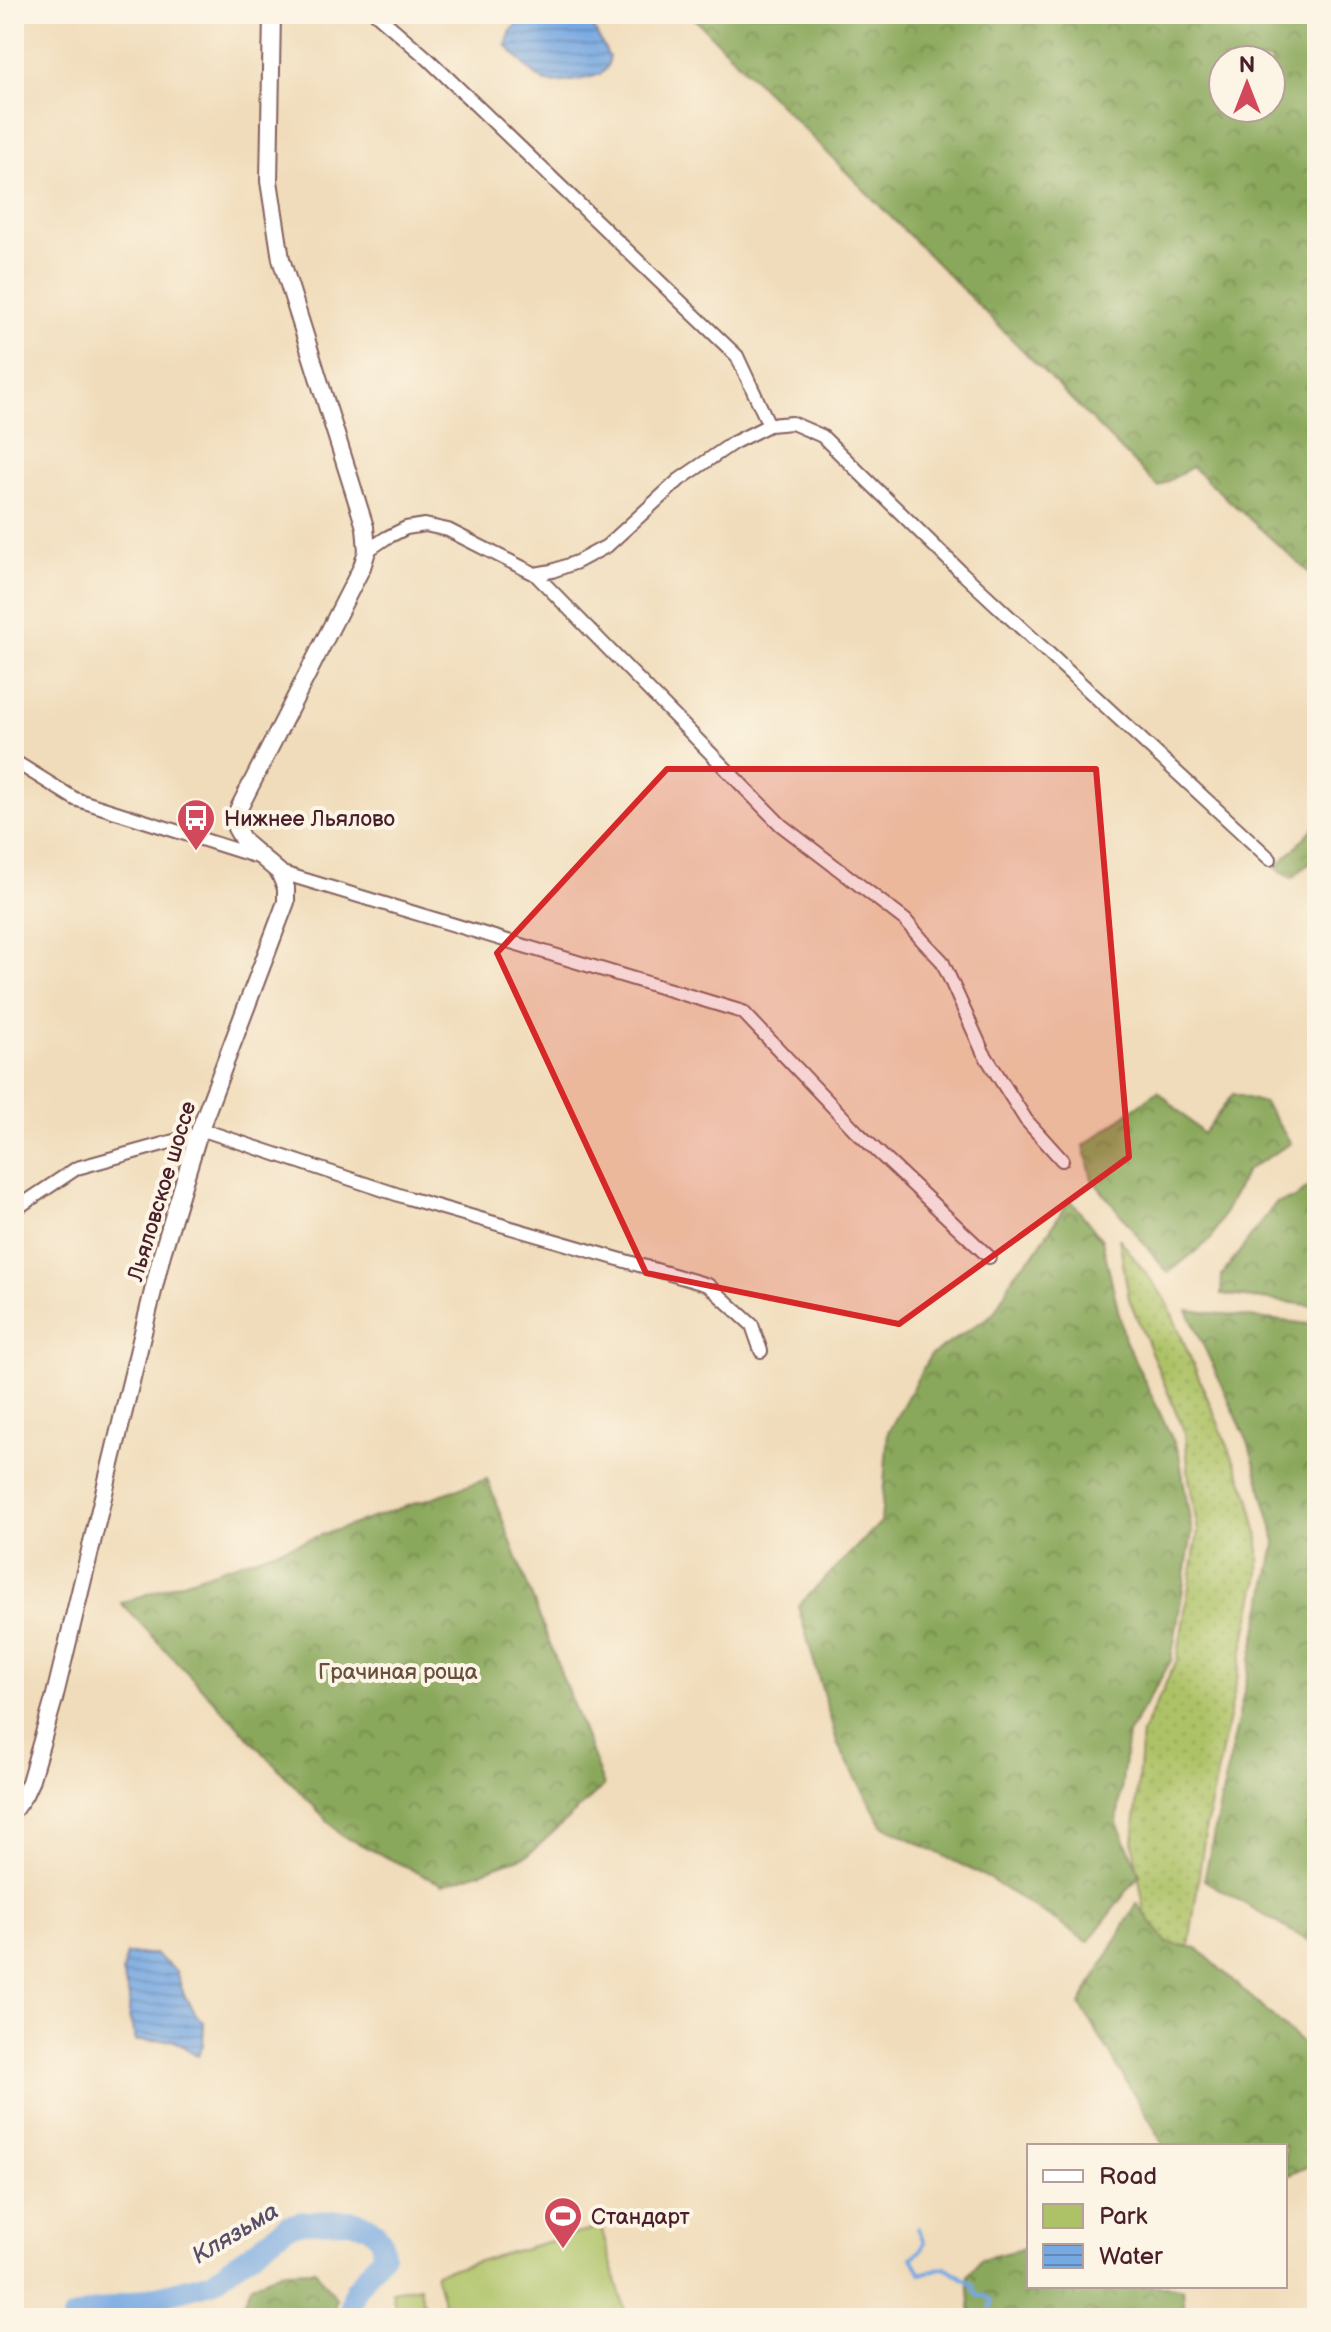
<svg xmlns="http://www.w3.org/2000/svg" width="1331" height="2332" font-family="'Balsamiq Sans',sans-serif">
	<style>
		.grass { fill: url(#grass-dots); stroke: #7c7048; stroke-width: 2 }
		.forest { fill: url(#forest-crowns); stroke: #6a6443; stroke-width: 2; fill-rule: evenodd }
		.park { fill: #adc266; stroke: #7c7048; stroke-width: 2 }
		.water { fill: url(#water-rules); stroke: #606486; stroke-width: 2 }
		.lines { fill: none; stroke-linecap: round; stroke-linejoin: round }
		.stream { stroke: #76a8e2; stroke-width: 4 }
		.river { stroke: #76a8e2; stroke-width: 22 }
		.minor-casing { stroke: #84615d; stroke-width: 16 }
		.tertiary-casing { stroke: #84615d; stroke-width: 20 }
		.minor { stroke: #fff; stroke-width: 12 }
		.tertiary { stroke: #fff; stroke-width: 16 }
		.marked { fill: #d62828; fill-opacity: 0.2; stroke: #d62828; stroke-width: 6; stroke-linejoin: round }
		.labels { text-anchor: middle; stroke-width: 8; stroke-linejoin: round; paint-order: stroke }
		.poi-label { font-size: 22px; fill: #4a1f2b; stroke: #fcf5e5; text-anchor: start }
		.street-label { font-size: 22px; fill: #4a1f2b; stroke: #fcf5e5 }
		.park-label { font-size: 22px; fill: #68503d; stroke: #fcf5e5 }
		.water-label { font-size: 24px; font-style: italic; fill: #594f6b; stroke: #fcf5e5 }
	</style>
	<defs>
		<pattern id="grass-dots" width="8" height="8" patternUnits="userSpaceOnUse" patternTransform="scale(2)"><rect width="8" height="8" fill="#adc266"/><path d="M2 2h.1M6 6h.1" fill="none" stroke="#96a659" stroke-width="1.8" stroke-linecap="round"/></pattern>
		<pattern id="forest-crowns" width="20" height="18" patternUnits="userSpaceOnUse" patternTransform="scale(2)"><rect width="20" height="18" fill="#8aa85b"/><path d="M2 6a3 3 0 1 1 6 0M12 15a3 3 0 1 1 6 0" fill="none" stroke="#73884b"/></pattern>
		<pattern id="water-rules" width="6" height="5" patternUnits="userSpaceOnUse" patternTransform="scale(2)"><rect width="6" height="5" fill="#76a8e2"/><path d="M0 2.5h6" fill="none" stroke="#6388b7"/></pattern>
	</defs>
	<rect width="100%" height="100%" fill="#fcf5e5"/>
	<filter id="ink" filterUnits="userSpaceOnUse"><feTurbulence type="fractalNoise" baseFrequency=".0125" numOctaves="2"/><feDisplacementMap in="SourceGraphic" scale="16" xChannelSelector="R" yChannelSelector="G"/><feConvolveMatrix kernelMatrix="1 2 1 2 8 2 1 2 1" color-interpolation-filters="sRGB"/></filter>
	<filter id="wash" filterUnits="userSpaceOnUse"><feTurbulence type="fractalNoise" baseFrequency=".006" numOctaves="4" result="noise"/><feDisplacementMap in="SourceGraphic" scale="32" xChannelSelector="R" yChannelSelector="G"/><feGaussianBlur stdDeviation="1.8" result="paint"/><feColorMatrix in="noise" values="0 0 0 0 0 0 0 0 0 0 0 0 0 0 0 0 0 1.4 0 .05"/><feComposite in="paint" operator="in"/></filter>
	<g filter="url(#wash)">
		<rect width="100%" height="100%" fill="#f0dcba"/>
		<!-- grass -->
		<path class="grass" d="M1119,1238L1166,1300L1249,1496L1259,1539V1574L1205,1832L1188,1954L1152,1953L1133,1844L1142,1733L1177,1660L1198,1531L1189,1478L1185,1433L1129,1299Z"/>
		<!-- forest -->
		<path class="forest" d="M690,14H1317V580L1192,467L1158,487ZM1271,60V108H1223V60Z
			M1317,824V856L1292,878L1276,868Z
			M1158,1091L1203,1134L1233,1094L1264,1103L1291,1143L1246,1171L1211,1239L1168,1273L1092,1179L1084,1146Z
			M1317,1180V1306L1221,1294L1222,1275L1276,1203L1295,1198Z
			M1070,1199L1102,1240L1125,1340L1179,1453L1192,1533L1171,1661L1128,1734L1117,1823L1140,1874L1088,1942L988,1878L882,1825L838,1745L798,1606L881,1522L888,1432L930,1356L994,1313L1016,1271L1034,1254Z
			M1187,1310L1317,1325V1946L1204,1880L1276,1541L1249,1444Z
			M487,1479L604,1786L528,1855L443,1885L341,1835L121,1603Z
			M1137,1903L1167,1943L1197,1948L1314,2054H1317V2162L1285,2177V2146H1165L1080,2004Z
			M1025,2248L1029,2249V2286H1170L1183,2289L1185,2318H971L968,2275L982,2259Z
			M315,2270L336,2299L333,2318H238L251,2285L283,2271Z"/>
		<!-- park -->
		<path class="park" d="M601,2227L627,2318H448L435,2273Z
			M420,2286L425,2317L397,2318L392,2291Z"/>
		<!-- water -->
		<path class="water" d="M526,14H586L609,57C609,64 607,69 602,73C593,79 553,85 544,81C530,73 517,56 506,45L511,31Z
			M127,1954H154L176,1971L184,1995L195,2014L204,2023L203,2045L198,2056L173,2040L136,2041L129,2016V1998L122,1972Z"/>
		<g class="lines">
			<!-- stream -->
			<path class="stream" d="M918,2228L924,2242L921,2250L912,2258L921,2274L945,2267L974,2285L975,2291L980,2297L985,2296L991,2301L990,2318"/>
			<!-- river -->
			<path class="river" d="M73,2318L212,2282L288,2226L303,2222L352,2221L368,2226L375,2232L381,2240L383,2255L355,2290L348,2318"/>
		</g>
	</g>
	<g filter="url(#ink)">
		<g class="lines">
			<!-- minor casing -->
			<g class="minor-casing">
				<path id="minor" d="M376,14L427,58L737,356L769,425
					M367,551L386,538L406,528L425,525L448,530L535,574L781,825L905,920L923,941L942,961L983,1052L1026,1120L1062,1160
					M535,574L552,571L577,562L607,546L679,480L733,443L769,425L792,423L822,436L960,571L1270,859
					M14,761L75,799L258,857
					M279,872L743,1012L857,1132L989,1257
					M200,1129L408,1198L708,1285L752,1325L761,1351
					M14,1210L77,1168L199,1134"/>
			</g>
			<!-- tertiary casing -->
			<g class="tertiary-casing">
				<path id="tertiary" d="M14,1809L24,1795L30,1782L54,1699L162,1254L200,1129L286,902V888L279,872L244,842L236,828L237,812L362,567L367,551L365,527L281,259L269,181L272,14"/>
			</g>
			<!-- minor -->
			<use href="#minor" class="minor"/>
			<!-- tertiary -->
			<use href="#tertiary" class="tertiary"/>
		</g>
	</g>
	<!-- marked area -->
	<path class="marked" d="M667,769H1096L1129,1157L899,1324L646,1273L497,953Z"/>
	<!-- icons -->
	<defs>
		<g id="bus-pin" transform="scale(2)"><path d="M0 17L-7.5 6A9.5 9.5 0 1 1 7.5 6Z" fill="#d1495b" stroke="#fcf5e5"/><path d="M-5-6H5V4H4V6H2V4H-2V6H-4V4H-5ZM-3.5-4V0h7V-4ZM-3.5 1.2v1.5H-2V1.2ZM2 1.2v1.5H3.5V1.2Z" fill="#fff"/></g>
		<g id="stadium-pin" transform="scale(2)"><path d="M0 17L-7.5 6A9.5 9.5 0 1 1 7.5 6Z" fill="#d1495b" stroke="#fcf5e5"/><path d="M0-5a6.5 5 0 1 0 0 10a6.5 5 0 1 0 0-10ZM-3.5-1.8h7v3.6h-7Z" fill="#fff"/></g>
	</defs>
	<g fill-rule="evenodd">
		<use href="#bus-pin" x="196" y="818"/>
		<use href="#stadium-pin" x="563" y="2216"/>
	</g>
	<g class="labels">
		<!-- poi labels -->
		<g class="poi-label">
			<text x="224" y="826">Нижнее Льялово</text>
			<text x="591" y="2224">Стандарт</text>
		</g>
		<!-- street labels -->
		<g class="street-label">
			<text transform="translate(161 1191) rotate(-73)" y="8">Льяловское шоссе</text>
		</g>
		<!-- park labels -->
		<g class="park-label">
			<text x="398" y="1679">Грачиная роща</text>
		</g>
		<!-- water labels -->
		<g class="water-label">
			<text transform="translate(235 2233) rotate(-31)" y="8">Клязьма</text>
		</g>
	</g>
	<!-- margin -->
	<rect width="1331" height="2332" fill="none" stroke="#fcf5e5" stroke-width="48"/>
	<!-- legend -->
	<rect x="1027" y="2144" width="260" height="144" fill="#fcf5e5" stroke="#b59f9b" stroke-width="2"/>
	<rect x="1043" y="2170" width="40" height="12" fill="#ffffff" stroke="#b59f9b" stroke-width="2"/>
	<text x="1099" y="2184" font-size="24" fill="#4a1f2b">Road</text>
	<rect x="1043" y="2204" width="40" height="24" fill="#adc266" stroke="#b59f9b" stroke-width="2"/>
	<text x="1099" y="2224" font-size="24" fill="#4a1f2b">Park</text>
	<rect x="1043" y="2244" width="40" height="24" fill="url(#water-rules)" stroke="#b59f9b" stroke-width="2"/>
	<text x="1099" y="2264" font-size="24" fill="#4a1f2b">Water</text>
	<!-- north arrow -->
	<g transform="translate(1247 84)"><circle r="38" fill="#fcf5e5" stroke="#b59f9b" stroke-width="2"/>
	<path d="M0-6L14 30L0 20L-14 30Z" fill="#d1495b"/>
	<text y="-12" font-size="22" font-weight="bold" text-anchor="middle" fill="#4a1f2b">N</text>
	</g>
</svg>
